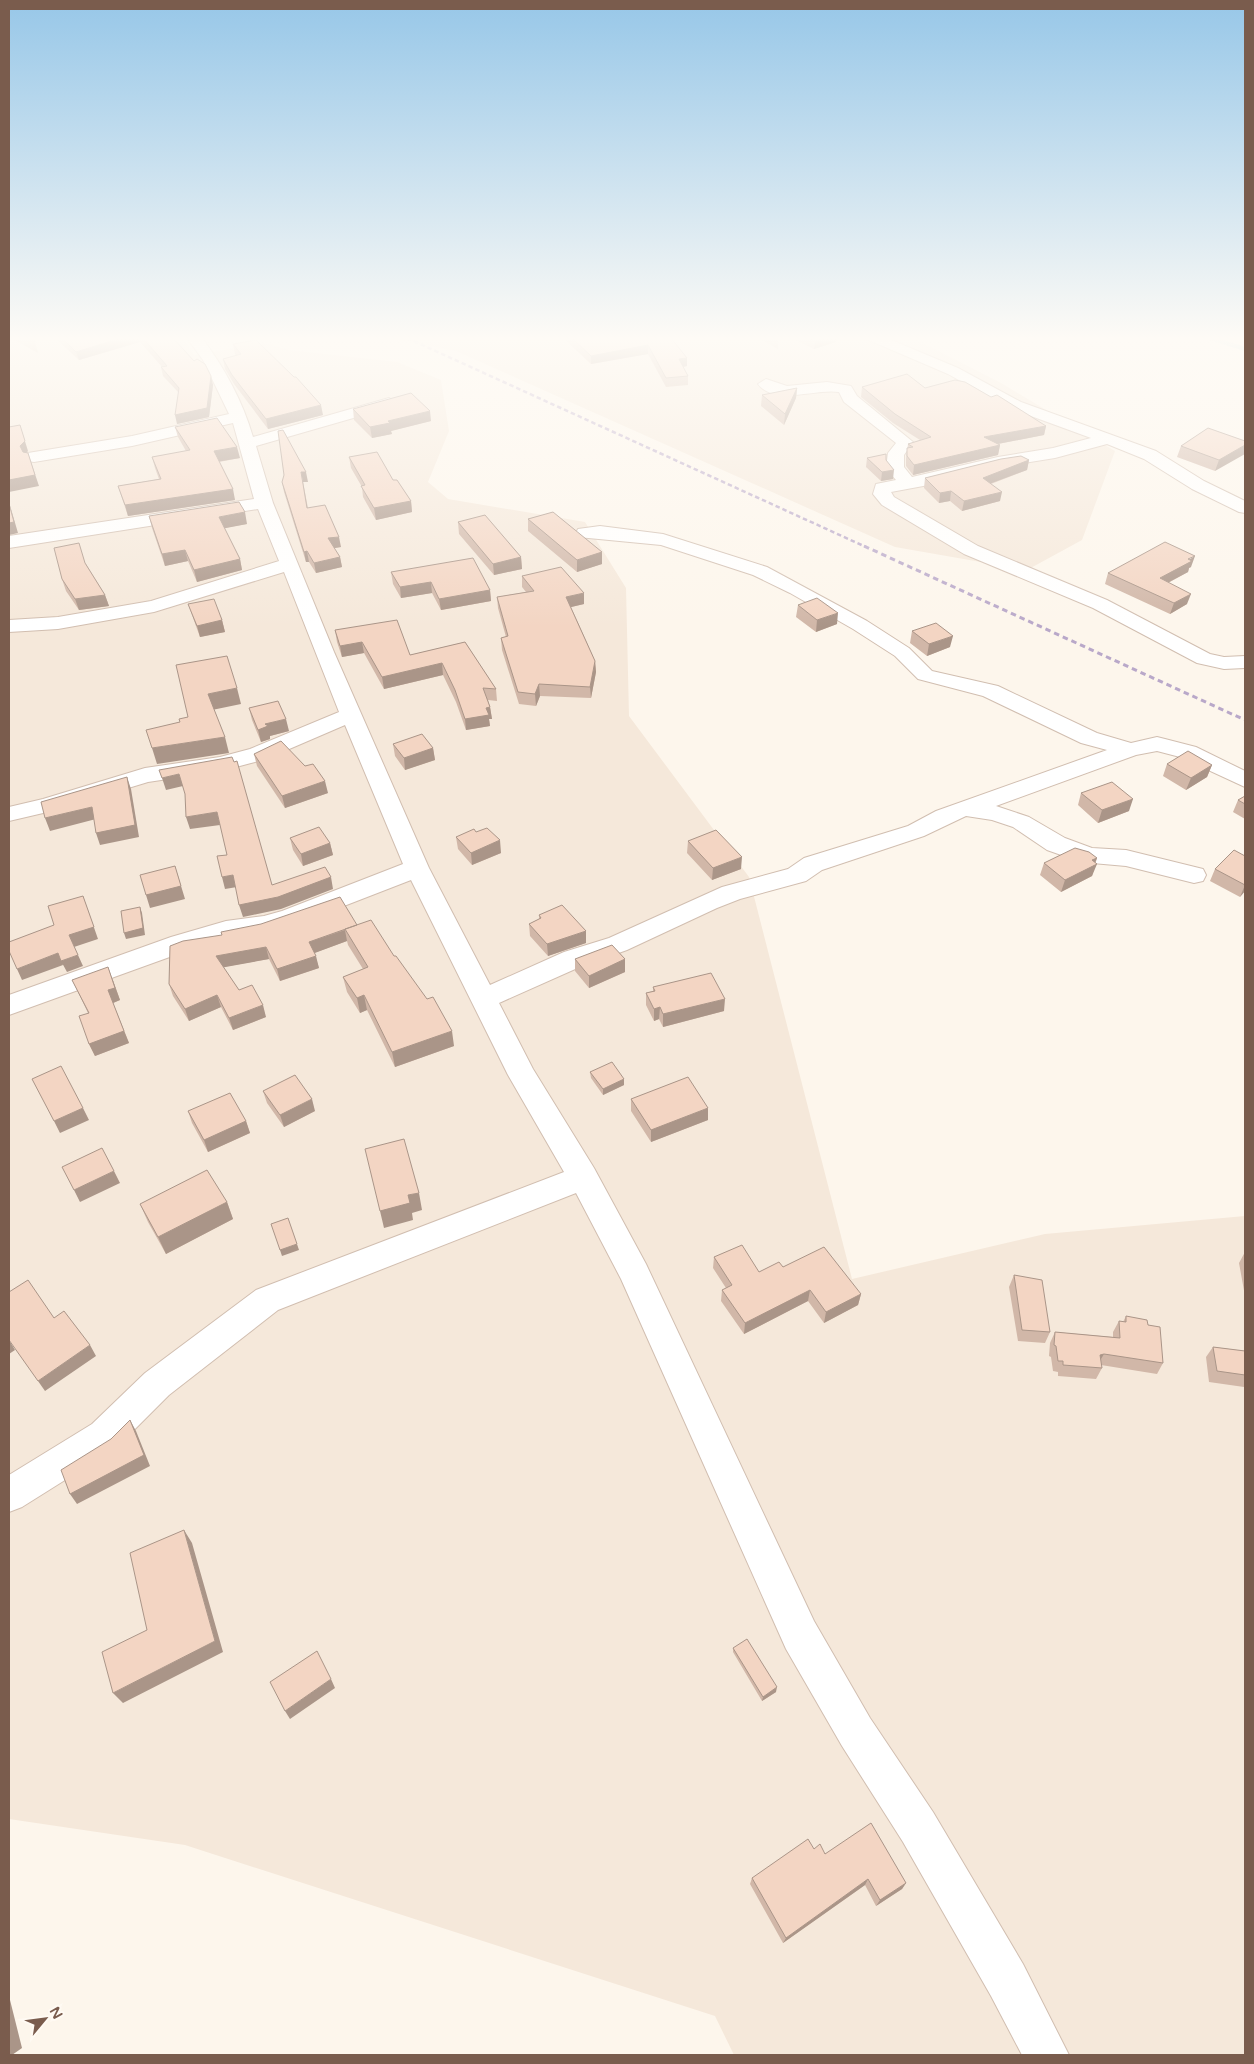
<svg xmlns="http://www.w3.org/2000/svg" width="1254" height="2064" font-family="'Varela Round',sans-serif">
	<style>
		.residential { fill: #f5e8da }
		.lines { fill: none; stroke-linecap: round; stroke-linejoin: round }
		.stream { stroke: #a5d3da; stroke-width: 4 }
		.minor-casing { stroke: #d1beb0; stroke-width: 2 }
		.minor { fill: #fff; fill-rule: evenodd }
		.rail-far1 { stroke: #b9a8c9; stroke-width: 2.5; stroke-dasharray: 4.5 3; stroke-linecap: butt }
		.rail { stroke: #b9a8c9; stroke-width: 3; stroke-dasharray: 5.5 4; stroke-linecap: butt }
		.wall { fill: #d1b7a8 }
		.shaded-wall { fill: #aa9588 }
		.building { fill: #f3d5c3; stroke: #aa9588 }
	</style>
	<rect width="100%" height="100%" fill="#fdf6ec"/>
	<!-- residential -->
	<path class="residential" d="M9,338H183L194,355L265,343L289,350L397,362L441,380L449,431L428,482L448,499L585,522L626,588L629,716L749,877L852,1279L1045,1234L1245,1216V2055H734L715,2016L185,1845L9,1819Z
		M388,338H913L1001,383L1115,451L1082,540L1027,570L895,547L456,351Z"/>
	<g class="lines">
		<!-- stream -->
		<path class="stream" d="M1210,338L1245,349"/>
		<!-- minor casing -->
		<g class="minor-casing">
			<path id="minor" d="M187,338H202C224,367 243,402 253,437L389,398L397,403L395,406L256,446L273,503L334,652L429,868L490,985L564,952L609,938L722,887L788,869L804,858L908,826L936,811L1107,750L1081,743L983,696L918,679L895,656L853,629L790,593L753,575L661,545L578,537L576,533L578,529L600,526L663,534L767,567L867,621L909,648L932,671L998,686L1097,733L1131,743L1157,737L1165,739L1196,747L1245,771V787L1180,757L1157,751L1136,755L996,806L1029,817L1065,838L1092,848L1126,850L1203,869L1206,875L1203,881L1194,883L1126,866L1081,862L1047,850L1013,827L992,820L966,816L924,836L822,870L806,881L740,899L717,908L627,950L582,966L499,1003L533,1069L594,1168L646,1264L814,1621L870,1718L933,1812L1023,1964L1069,2055H1022L991,1996L903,1842L842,1746L786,1649L621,1279L576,1193L278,1310L169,1395L116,1448L22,1507L9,1512V1475L92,1424L145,1373L256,1290L564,1172L508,1075L411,880L300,923L264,934L226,939L189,950L9,1015V995L171,937L226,921L264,916L282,911L403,864L345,725L266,759L221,771L148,782L56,810L9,821V807L43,799L145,768L220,757L250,749L339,712L284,572L154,612L58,629L9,632V620L58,617L151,601L279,561L258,509L9,548V536L254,499L233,423L132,446L34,462L28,461L25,457L28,453L34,452L132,436L229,414L203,360Z
				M864,338H887L896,342L958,368L1021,402L1156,451L1204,481L1245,501V513L1239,512L1192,489L1144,459L1107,444L1055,458L999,467L934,484L891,492L894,497L978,546L1107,600L1210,654L1224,657L1245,656V668L1224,669L1197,663L1093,608L964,554L882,505L873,494L876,484L896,480L886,468L888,453L896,443L844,402L839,392C817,388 774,406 758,384L766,379L787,386L827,382L851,386L857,396L913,442L904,455V467L912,477L998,457L1053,448L1091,438L1009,408L948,374Z"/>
		</g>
		<!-- minor -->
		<use href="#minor" class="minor"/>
		<!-- rail-far1 -->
		<path class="rail-far1" d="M407,338L866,547"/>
		<!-- rail -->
		<path class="rail" d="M864,546L1245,720"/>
	</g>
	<!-- wall -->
	<path class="wall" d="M11,338H33L35,342L38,353Z
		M55,338H173L213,385L209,417L177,424L179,393L163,376L161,367H162L140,342L79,360Z
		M563,338H671L687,366L683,367L688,376V385L666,387L648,354L591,364Z
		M759,338H777L778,340V349Z
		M791,338H836V342L814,349Z
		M233,344L323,415L268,429L234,384L225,369L223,359L236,356L235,354Z
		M862,387L925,388L991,397L1046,426L1044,435L998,444L1000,445L998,455L913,475L906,466V458L908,444L920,440L893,423L861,397Z
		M797,388L796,398L784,425L761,406L762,395Z
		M353,409L431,421L391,431L392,434L372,438L354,420Z
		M175,427L240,458L219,462L235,500L128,516L118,486L159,479L155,468L152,457L186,451L178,437Z
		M1245,441L1215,471L1177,457L1181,446Z
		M349,457L393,480L411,501L412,512L376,520L363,497L362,487L351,468Z
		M867,458L886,460L893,479L881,481L866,467Z
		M1029,460L1027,470L991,484L1000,501L962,511L950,501L939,503L924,488L925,478Z
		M282,482H308H303L308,508L341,547L334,548L340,557L342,567L316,573L309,562H306L284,492Z
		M149,516L247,524L224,528L240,559L242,570L197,582L188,561L165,566L152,528Z
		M528,519L602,552V564L577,572L528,531Z
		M458,522L521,557L522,569L494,575L459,534Z
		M86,564L105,595L109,606L79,610L66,591L62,579Z
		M1191,567L1189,568L1188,572L1168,583L1187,604L1170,614L1105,584L1108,573Z
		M391,572L490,590L491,601L441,610L432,593L401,598L393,584Z
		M522,576L584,604L571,607L595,661L596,672L591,698L540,696L536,706L519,704L502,650L501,638L506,637L498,608L497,597L526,592L522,587Z
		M188,604L222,620L225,632L200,637Z
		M798,605L837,624L816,632L796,617Z
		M335,630L410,655L465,642L496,689L497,701L488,700L490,707L492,719H489L490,726L466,730L456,702L443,675L384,689L364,653L342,657L337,642Z
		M912,631L950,647L927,656L910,643Z
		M249,708L289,731L270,736V739L261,742L252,720Z
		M393,744L433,748L435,760L405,770L395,756Z
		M254,754L328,793L285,808L257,766Z
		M1167,764L1212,765L1207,777L1186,790L1163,776Z
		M1081,793L1129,811L1098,823L1078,805Z
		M1245,796V819L1233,812L1238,800Z
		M476,832L501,853L472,865L458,849L456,837Z
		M290,838L330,843L333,855L303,866L293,850Z
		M688,841L741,869L712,880L687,853Z
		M1245,856V891L1240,897L1210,881L1215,869Z
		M1097,858L1092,876L1061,892L1040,875L1044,863Z
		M539,915L586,943L548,956L530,936L529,924L539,919Z
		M357,925L394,956L454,1046L395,1067L367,1010L360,1013L347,992L343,977L363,969L348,945L347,941L314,953L319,968L280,981L269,959L223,967L239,990L266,1017L233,1030L221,1007L189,1021L173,996L169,984L170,946Z
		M575,959H625V972L589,988L575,971Z
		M72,980H113L120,1000L113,1003L129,1043L95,1056L89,1044L88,1013Z
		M653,987L724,1011L663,1027L659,1019L654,1021L646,1005V993L653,991Z
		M590,1072L624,1079V1085L603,1095L591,1078Z
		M263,1091L315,1111L284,1127L267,1103Z
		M631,1099L708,1120L651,1142L631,1111Z
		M188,1111L246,1121L250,1133L208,1152L192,1123Z
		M227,1202L233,1219L166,1254L148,1222L140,1204Z
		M1245,1252V1296L1239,1263Z
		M714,1257L759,1272L783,1267L861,1294L858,1305L824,1323L808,1301L744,1334L721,1301L722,1290L726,1288L713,1268Z
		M1014,1275L1050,1332L1045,1343L1018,1341L1009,1287Z
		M1126,1316L1148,1325L1163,1363L1157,1374L1101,1365L1102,1368L1096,1379L1058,1376V1372L1053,1371L1051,1357L1049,1356L1050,1343L1055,1332L1113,1337V1332L1119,1321L1123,1322Z
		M1213,1347L1245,1351V1385L1244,1387L1209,1382L1206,1357Z
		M733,1648L776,1692L762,1701L733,1652Z
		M814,1849L906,1883L902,1889L876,1906L865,1885L783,1943L750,1884L752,1878Z"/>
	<!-- shaded-wall -->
	<path class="shaded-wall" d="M121,338H140V342L79,360L76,352Z
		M822,338H836V342L814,349L815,341Z
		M648,345V354L591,364V356Z
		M687,358V366L678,368L679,359Z
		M211,376L213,385L209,417L177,424L175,415Z
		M797,388L796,398L784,425L785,414Z
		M321,405L323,415L268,429L266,419Z
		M430,411L431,421L391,431L392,434L372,438L370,427L388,421Z
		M20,425L28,451L23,457L20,446Z
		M1046,426L1044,435L982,447L984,437Z
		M1000,445L998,455L913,475L914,465Z
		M1245,445V454L1215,471L1219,460Z
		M237,447L240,458L216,462L214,451Z
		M28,453L39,486L9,492V480Z
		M1029,460L1027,470L981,487L983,478Z
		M894,470L893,479L881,481L882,472Z
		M301,472H306L308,482H303Z
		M233,489L235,500L128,516L125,505Z
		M951,491L950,501L939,503L940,493Z
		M1002,492L1000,501L962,511L964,501Z
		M411,501L412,512L376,520L374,508Z
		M9,502L18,533L9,535Z
		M245,512L247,524L221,529L219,517Z
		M339,537L341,547L329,549L328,538Z
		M185,550L188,561L165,566L162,554Z
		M307,551L309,562H306L304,552Z
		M602,552V564L577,572V560Z
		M1195,556L1191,567L1189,568L1188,572L1156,589L1160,578Z
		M340,557L342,567L316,573L314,563Z
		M521,557L522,569L494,575L493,564Z
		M240,559L242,570L197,582L194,570Z
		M431,582L432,593L401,598L400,587Z
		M490,590L491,601L441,610L439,599Z
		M584,593V604L567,608L566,597Z
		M1191,594L1187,604L1170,614L1174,603Z
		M105,595L109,606L79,610L75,599Z
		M838,613L837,624L816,632L817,620Z
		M222,620L225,632L200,637L197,626Z
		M953,636L950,647L927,656L929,644Z
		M362,642L364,653L342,657L340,646Z
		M595,661L596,672L591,698L590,687Z
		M442,663L443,675L384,689L382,677Z
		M539,684L540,696L536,706L535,694Z
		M237,688L241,704L212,710L208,694Z
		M490,707L492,719H489L490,726L466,730L465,719L486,708Z
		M286,719L289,731L270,736V739L261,742L258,730L265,724Z
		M225,737L229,753L157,764L152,748Z
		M433,748L435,760L405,770L404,758Z
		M1212,765L1207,777L1186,790L1191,778Z
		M179,774L183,786L166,790L162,778Z
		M127,777L131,789L139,837L100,845L96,833Z
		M325,781L328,793L285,808L282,796Z
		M1133,799L1129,811L1098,823L1102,810Z
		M92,807L96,819L50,831L45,818Z
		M217,812L220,825L190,829L186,817Z
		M500,840L501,853L472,865L471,853Z
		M330,843L333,855L303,866L301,854Z
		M742,857L741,869L712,880L713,868Z
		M1097,858L1094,865L1097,864L1092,876L1061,892L1065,880L1092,860Z
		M175,866L185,899L150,908L146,895Z
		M233,875L237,887L225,889L222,877Z
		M331,877L333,889L281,909L243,917L239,905Z
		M1245,885V891L1240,897Z
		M83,896L98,939L74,947L69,935Z
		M140,907L142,913L145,935L126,939L124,933Z
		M345,930L347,941L312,954L309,942Z
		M586,931V943L548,956L547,944Z
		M266,947L269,959L220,968L216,956Z
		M58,953L63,965L22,980L17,969Z
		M78,955L83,966L67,972L61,961Z
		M316,956L319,968L280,981L277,969Z
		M625,959V972L589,988V976Z
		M108,967L120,1000L113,1003L129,1043L95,1056L89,1044L108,990Z
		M217,995L221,1007L189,1021L185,1009Z
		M364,995L367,1010L360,1013L357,998Z
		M725,999L724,1011L663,1027V1014Z
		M263,1005L266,1017L233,1030L229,1018Z
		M660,1007L659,1019L654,1021V1009Z
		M452,1031L454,1046L395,1067L392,1052Z
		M624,1079V1085L603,1095V1089Z
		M312,1099L315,1111L284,1127L280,1115Z
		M83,1108L89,1120L60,1133L54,1121Z
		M708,1108V1120L651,1142V1130Z
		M246,1121L250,1133L208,1152L204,1140Z
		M114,1171L120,1183L80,1202L74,1190Z
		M419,1193L422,1210L412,1213L413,1220L384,1228L380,1211L408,1195Z
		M227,1202L233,1219L166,1254L158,1237Z
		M297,1244L299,1250L282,1256L280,1250Z
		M810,1290L808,1301L744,1334L745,1323Z
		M861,1294L858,1305L824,1323L826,1312Z
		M9,1340L15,1350L9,1354Z
		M90,1345L96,1356L45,1391L38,1381Z
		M1104,1354L1098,1364L1100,1355Z
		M130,1420L136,1431L150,1466L77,1504L70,1494Z
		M184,1530L192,1543L223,1652L123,1703L113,1693L215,1641Z
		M331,1679L335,1688L290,1719L285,1711Z
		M777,1687L776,1692L762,1701L763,1697Z
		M868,1879L865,1885L783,1943L786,1938Z
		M906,1883L902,1889L876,1906L880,1900Z
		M9,1996L22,2048L12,2055H9Z"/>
	<!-- building -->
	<path class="building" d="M28,338H33L35,342Z
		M62,338H121L76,352Z
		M143,338H173L194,361L197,359L205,364L211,376L207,408L175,415L179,388L161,367L167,366Z
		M572,338H671L687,358L679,359L688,376L666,378L648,345L591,356Z
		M809,338H822L815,341Z
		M256,340L294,377H296L321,405L266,419L232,375L223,359L241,354L233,344Z
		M907,374L925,388L955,380L965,382L991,397L997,395L1046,426L984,437L1000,445L914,465L907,456V448L913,447L908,444L931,437L895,414L862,387Z
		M797,388L785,414L762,395Z
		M411,393L430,411L388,421L390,423L370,427L353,409Z
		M217,418L237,447L214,451L233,489L125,505L118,486L161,479L152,457L190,450L175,427Z
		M20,425L25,441L20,446L23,452L28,453L35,475L9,480V427Z
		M1208,428L1245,441V445L1219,460L1181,446Z
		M283,430L306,472H301L307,508L325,505L339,537L328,538L340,557L314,563L307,551L304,552L282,482L284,475L278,431Z
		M377,452L393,480H397L411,501L374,508L361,486L365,485L349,457Z
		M886,454V460L894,470L882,472L867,458Z
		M1021,456L1029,460L983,478L1002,492L964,501L951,491L940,493L925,478L1001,459Z
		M239,502L245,512L219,517L240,559L194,570L185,550L162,554L149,516Z
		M9,504L14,522L9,523Z
		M553,512L602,552L577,560L528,519Z
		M485,515L521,557L493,564L458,522Z
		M1165,542L1195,556L1188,559L1192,561L1160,578L1191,594L1174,603L1108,573Z
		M79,543L85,563L105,595L75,599L62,579L54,548Z
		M473,558L490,590L439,599L431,582L400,587L391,572Z
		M561,567L584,593L566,597L595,661L590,687L539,684L535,694L518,692L501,638L508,636L497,597L534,591L522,576Z
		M817,598L838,613L817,620L798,605Z
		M214,599L222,620L197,626L188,604Z
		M397,620L410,655L465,642L496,689L483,688L490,707L486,708L489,715L465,719L455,690L442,663L382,677L362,642L340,646L335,630Z
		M936,623L953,636L929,644L912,631Z
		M227,656L237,688L208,694L225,737L152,748L146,730L180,722L179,719L188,717L176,665Z
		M278,701L286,719L265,724L268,726L258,730L249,708Z
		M422,734L433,748L404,758L393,744Z
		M281,741L305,766L313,764L325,781L282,796L254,754Z
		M1188,751L1212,765L1191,778L1167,764Z
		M232,757L234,762L237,761L272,885L325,867L331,877L278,897L239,905L233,875L222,877L217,856L227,855L217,812L186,817L185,794L179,774L162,778L159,770Z
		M127,777L135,825L96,833L92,807L45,818L41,802Z
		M1112,782L1133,799L1102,810L1081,793Z
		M1245,796V804L1238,800Z
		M319,827L330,843L301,854L290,838Z
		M487,828L500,840L471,853L456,837L474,829L476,832Z
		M716,830L742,857L713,868L688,841Z
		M1075,848L1089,852L1097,858L1092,860L1097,864L1065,880L1044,863Z
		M1234,850L1245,856V885L1215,869Z
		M175,866L181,886L146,895L140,875Z
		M83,896L94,927L69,935L78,955L61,961L58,953L17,969L9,951V942L54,925L48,906Z
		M340,897L357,925L309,942L316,956L277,969L266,947L216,956L239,990L252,985L263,1005L229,1018L217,995L185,1009L169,984L170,946L183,941L222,935L221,932L261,924Z
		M562,905L586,931L547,944L529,924L541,918L539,915Z
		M140,907L143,928L124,933L121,911Z
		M371,920L394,956H396L427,999L433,997L452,1031L392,1052L364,995L357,998L343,977L368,967L345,929Z
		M612,945L625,959L589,976L575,959Z
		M108,967L115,988L108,990L124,1031L89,1044L79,1016L89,1013L72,980Z
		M711,973L725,999L663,1014L660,1007L654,1009L646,993L655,991L653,987Z
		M612,1062L624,1079L603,1089L590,1072Z
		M61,1066L83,1108L54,1121L32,1079Z
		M295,1075L312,1099L280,1115L263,1091Z
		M688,1077L708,1108L651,1130L631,1099Z
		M230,1093L246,1121L204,1140L188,1111Z
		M404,1139L419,1193L408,1195L410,1203L380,1211L365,1149Z
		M102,1148L114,1171L74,1190L62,1167Z
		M207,1170L227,1202L158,1237L140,1204Z
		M288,1218L297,1244L280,1250L271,1224Z
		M742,1245L759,1272L779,1262L783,1267L824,1247L861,1294L826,1312L810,1290L745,1323L722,1290L732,1285L714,1257Z
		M1014,1275L1042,1280L1050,1332L1022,1330Z
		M28,1280L54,1318L64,1311L90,1345L38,1381L9,1340V1292Z
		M1126,1316L1147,1320L1148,1325L1160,1327L1163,1363L1104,1354L1100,1355L1102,1368L1063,1365V1361H1058L1056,1346L1054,1345L1055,1332L1120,1338L1119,1321L1126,1322Z
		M1213,1347L1245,1351V1375L1217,1371Z
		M130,1420L144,1455L70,1494L61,1470L111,1439Z
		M184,1530L215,1641L113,1693L102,1652L147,1630L130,1553Z
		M747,1639L777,1687L763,1697L733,1648Z
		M317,1651L331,1679L285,1711L270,1682Z
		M871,1823L906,1883L880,1900L868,1879L786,1938L752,1878L808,1839L814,1849L820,1844L825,1854Z"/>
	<!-- sky -->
	<linearGradient id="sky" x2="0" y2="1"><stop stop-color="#97c7e8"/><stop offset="0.54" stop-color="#fefbf6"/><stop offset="1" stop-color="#fefbf6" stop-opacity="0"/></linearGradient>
	<rect width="1254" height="627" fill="url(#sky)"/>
	<!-- border -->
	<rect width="1254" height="2064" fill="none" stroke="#7a5c4d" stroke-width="20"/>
	<!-- north arrow -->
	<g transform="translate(45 2019) rotate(61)" stroke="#fffaf3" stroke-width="4" paint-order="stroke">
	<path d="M0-4L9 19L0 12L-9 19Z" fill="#7a5c4d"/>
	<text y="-8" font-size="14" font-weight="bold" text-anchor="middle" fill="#7a5c4d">N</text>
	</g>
</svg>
